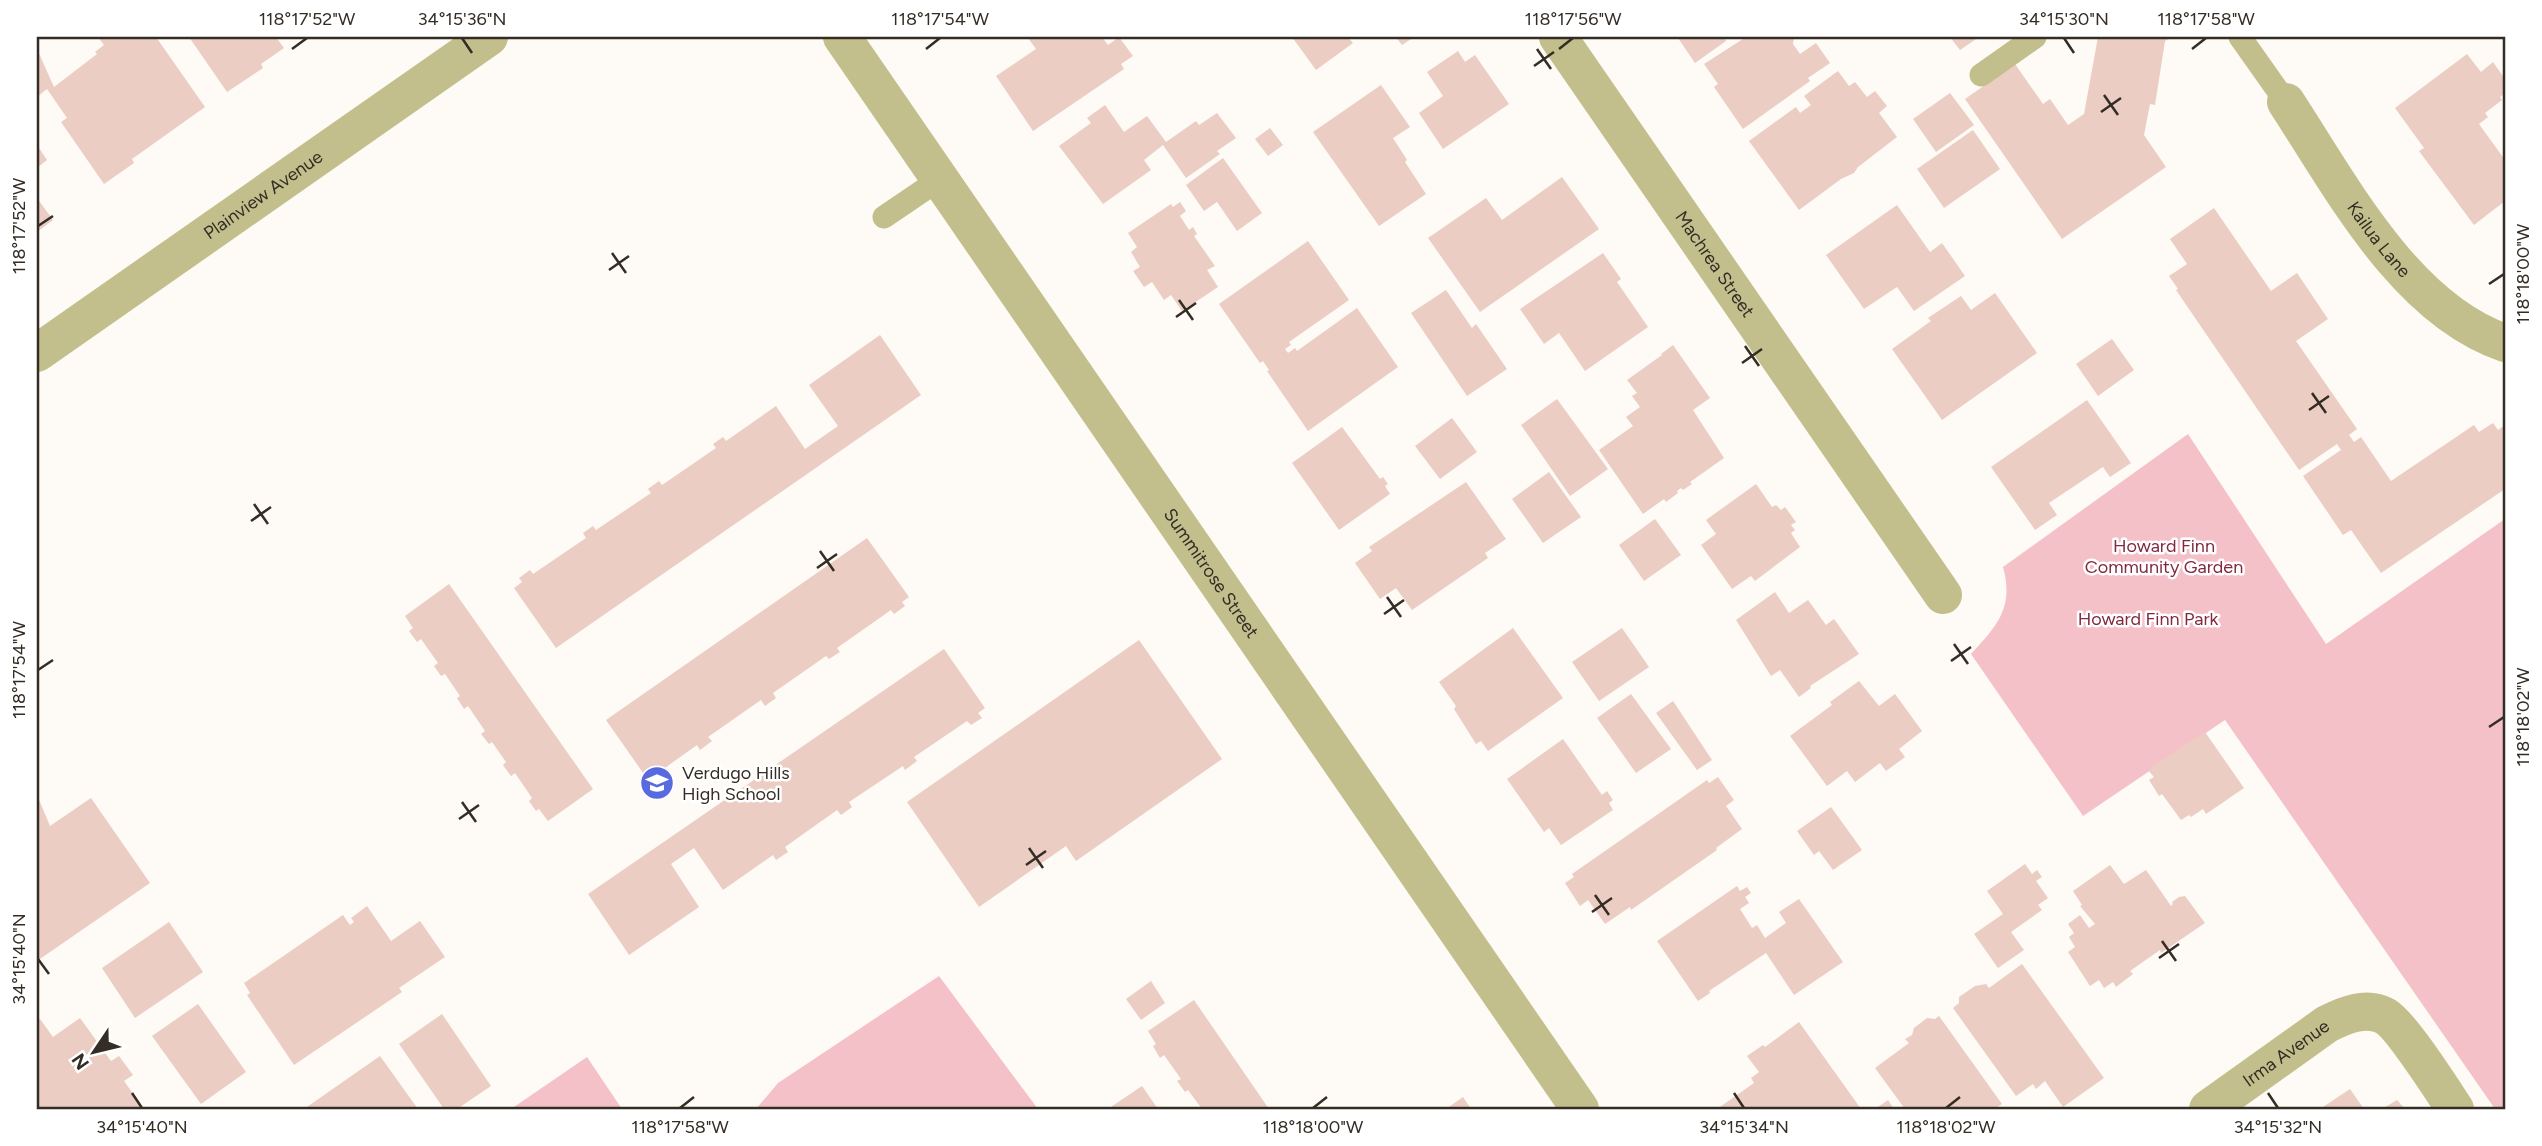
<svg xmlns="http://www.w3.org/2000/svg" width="2542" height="1146" font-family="Figtree,sans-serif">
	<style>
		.green { fill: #f5c1c9 }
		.building { fill: #ebcdc3 }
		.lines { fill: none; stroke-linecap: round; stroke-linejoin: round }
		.service { stroke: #c3bf8c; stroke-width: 23 }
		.minor { stroke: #c3bf8c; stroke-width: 38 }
		.tertiary { stroke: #c3bf8c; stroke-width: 38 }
		.ticks { fill: none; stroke: #342d25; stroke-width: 2.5 }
		.labels { text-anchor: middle; stroke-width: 5; stroke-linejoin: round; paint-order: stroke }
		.street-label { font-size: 18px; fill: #342d25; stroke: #fff }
		.park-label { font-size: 18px; fill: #802940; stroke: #fff }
		.poi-label { font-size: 18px; fill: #342d25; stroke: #fff; text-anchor: start }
		.neatline { fill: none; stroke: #342d25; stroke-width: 2.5 }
		.ticks-label { font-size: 18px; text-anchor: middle; fill: #342d25 }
	</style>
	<rect width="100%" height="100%" fill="#fefaf5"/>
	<!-- green -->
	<path class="green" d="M2188,434L2326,644L2505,519V1109H2495L2225,720L2083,816L1971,654C1998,625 2014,607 2003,567Z
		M939,976L1038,1109H756L778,1083Z
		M587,1057L622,1109H511Z"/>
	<!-- building -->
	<path class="building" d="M98,37H156L205,107L132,159L134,163L104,184L61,122L67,118L47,89L37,97V49L54,87L97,54L95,52L104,45Z
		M189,37H276L284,48L261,64L263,68L227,92Z
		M1030,37H1102L1108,45L1119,37L1133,56L1121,64L1124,69L1033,131L996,76L1036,49L1028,38Z
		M1292,37H1348L1353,43L1316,70Z
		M1396,37H1414L1402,45Z
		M1681,37H1724L1726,41L1695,63L1678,38Z
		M1746,37H1794L1793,44L1800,54L1816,43L1830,63L1808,78L1810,81L1743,129L1714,87L1718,84L1704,64Z
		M1950,37H1979L1960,50Z
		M2098,37H2172L2165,41L2155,105L2150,104L2144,135L2166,167L2062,239L1965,99L2015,64L2043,104L2050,99L2068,125L2084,114Z
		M1458,51L1465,62L1475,55L1509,104L1443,149L1419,113L1443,96L1427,72Z
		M2467,54L2481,72L2493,62L2505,79V93L2500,97L2502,100L2485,113L2488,117L2479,124L2505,160V201L2474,225L2419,151L2424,148L2395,108Z
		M1838,71L1849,86L1855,82L1867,97L1875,91L1887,106L1879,113L1897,137L1858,167L1854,173L1841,179L1799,210L1749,141L1796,107L1800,113L1811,105L1804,96Z
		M1381,85L1410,127L1393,138L1407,160L1405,162L1426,194L1379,226L1313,132Z
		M1950,93L1974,125L1936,152L1913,119Z
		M1105,105L1124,132L1147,116L1166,142L1196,121L1199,125L1217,113L1236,138L1217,151L1220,154L1186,178L1163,145L1144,160L1151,170L1103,204L1059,146L1091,123L1087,118Z
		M1270,128L1283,145L1268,156L1255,139Z
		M1973,130L2000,169L1944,208L1917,169Z
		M37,145L47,160L37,168Z
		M1223,158L1262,213L1237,231L1217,202L1204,211L1186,185Z
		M1562,177L1599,229L1480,312L1428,238L1486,198L1502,220Z
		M37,198L53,220L37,232Z
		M1180,202L1186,211L1180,216L1189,230L1193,227L1197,234L1194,236L1215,266L1207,270L1218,287L1182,311L1171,295L1164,300L1152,282L1144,287L1133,271L1140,267L1131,252L1137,247L1128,233L1171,204L1173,207Z
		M1897,205L1930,252L1942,243L1965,276L1914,311L1897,287L1864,309L1826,255Z
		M2214,208L2271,291L2297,273L2328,319L2296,341L2357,429L2349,435L2354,442L2361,437L2391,481L2474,425L2479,432L2493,423L2498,430L2505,425V489L2381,573L2351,530L2343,535L2303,476L2341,450L2337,444L2299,470L2176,290L2178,289L2169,276L2187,264L2170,239Z
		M1308,241L1349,300L1289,342L1291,345L1285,349L1288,353L1295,348L1297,351L1357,308L1398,367L1308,431L1267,371L1269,370L1263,361L1260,363L1219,304Z
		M1603,253L1621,279L1617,282L1648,327L1585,371L1559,333L1544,344L1520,309Z
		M1446,290L1472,328L1476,324L1507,369L1467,396L1411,313Z
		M1995,293L2037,353L1942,420L1892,349L1931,321L1928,318L1961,296L1971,310Z
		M880,335L921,395L556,648L514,588L522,582L519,578L530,570L533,574L586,538L583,533L593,526L596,530L651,493L648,489L659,481L662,485L716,448L713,444L723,437L726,441L776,406L805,449L838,426L809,385Z
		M2112,339L2134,370L2098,396L2076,364Z
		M1673,345L1710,398L1693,410L1724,458L1690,482L1692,484L1683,490L1681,488L1677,491L1678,493L1666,502L1664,499L1643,514L1599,450L1633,426L1626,417L1640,407L1632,396L1637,393L1627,380L1662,355L1661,354Z
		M1557,399L1608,469L1570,496L1521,425Z
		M2087,400L2131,463L2110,477L2103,467L2049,503L2057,515L2035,530L1991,467Z
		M1452,418L1477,452L1440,479L1415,446Z
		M1342,427L1380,479L1383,477L1388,484L1385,486L1390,494L1339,530L1292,463Z
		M1549,472L1581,517L1543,543L1512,499Z
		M1466,482L1506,539L1485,553L1488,558L1412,610L1396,588L1380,599L1355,563L1372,551L1369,547Z
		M1756,484L1772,507L1776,505L1781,510L1785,507L1796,522L1791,525L1795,530L1791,533L1800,547L1755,581L1751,576L1732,589L1701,545L1716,534L1706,520Z
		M1655,519L1681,555L1644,581L1619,545Z
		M867,538L909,597L902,602L905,606L894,614L891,610L837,648L840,652L829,659L826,656L773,693L776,698L765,706L761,700L708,737L712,741L700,750L697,745L648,780L606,720Z
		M449,584L593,789L548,821L539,809L536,811L529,801L532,798L515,773L511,776L503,765L506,762L492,742L489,744L481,734L485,731L468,706L464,709L457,698L460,696L445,674L441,676L434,666L438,663L421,639L417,642L409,631L413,628L405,616Z
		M1775,592L1789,613L1808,600L1826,625L1834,619L1859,654L1810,686L1811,688L1799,697L1780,670L1771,676L1736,620Z
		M1513,628L1563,698L1488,751L1481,741L1476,744L1454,709L1456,706L1439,682Z
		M1622,628L1649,667L1599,701L1572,662Z
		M1139,640L1222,759L1076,861L1066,846L979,907L907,802Z
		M944,649L985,708L978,713L982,718L971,725L967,721L914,757L917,761L905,770L903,766L849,802L852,807L841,815L837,810L785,847L788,852L776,860L773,855L723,890L694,848L671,864L699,907L629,955L588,894Z
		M1859,681L1879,706L1895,694L1922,731L1899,749L1905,757L1886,771L1880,763L1855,782L1847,771L1827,786L1790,736L1832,705L1830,702Z
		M1631,694L1671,749L1636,773L1597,718Z
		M1673,701L1712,760L1697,770L1656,713Z
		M2205,732L2244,788L2206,814L2203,809L2191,817L2189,815L2181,820L2162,794L2159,796L2149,780L2154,777L2148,770Z
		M1563,739L1602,795L1607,791L1613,800L1609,803L1613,810L1561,845L1549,828L1544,832L1507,779Z
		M1718,777L1734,800L1726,806L1742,829L1716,848L1717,850L1631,910L1630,907L1605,924L1588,900L1580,906L1565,883L1574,877L1572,874L1707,780L1709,783Z
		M37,795L50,826L91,798L150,883L37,961Z
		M1831,807L1862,850L1833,870L1819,851L1814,855L1797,831Z
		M2025,864L2032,874L2037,870L2042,877L2036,881L2048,898L2038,905L2042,910L2011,932L2024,950L1998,968L1974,934L2003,914L1987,891Z
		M2110,865L2124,884L2146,870L2171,906L2173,904L2172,902L2179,897L2185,896L2205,923L2161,953L2160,950L2130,971L2133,974L2116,987L2113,982L2104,988L2099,980L2090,986L2068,952L2075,947L2069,937L2074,933L2068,924L2080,915L2089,928L2095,924L2080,906L2082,905L2073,891Z
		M1737,886L1740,891L1747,887L1751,893L1745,897L1749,903L1740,909L1752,928L1757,925L1765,938L1786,923L1779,912L1799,899L1843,962L1794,995L1766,953L1709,991L1710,993L1698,1001L1657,941Z
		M367,906L391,941L420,921L445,957L399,988L402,992L294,1065L247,995L250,993L244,983L343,915L350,925L354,922L351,918Z
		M169,922L203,972L135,1018L102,968Z
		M2022,964L2104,1078L2063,1107L2045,1081L2036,1089L2033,1084L2016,1096L1953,1008L1959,1003V997L1975,986L1986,984L1989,988Z
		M1151,981L1165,1003L1141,1020L1126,999Z
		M1194,1000L1269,1109H1202L1188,1090L1185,1092L1177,1081L1181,1079L1164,1055L1160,1058L1153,1046L1156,1044L1148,1031Z
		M198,1004L246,1072L201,1104L152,1036Z
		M442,1014L491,1086L457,1109H444L399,1044Z
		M1939,1016L2002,1104L1994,1109H1905L1875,1068L1909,1043L1905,1039L1912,1035L1914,1028L1927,1018L1935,1019Z
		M80,1018L111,1061L119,1056L133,1075L124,1081L144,1109H37V1021L40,1019L53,1037Z
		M1799,1022L1861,1109H1717L1754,1083L1751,1078L1759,1072L1747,1056L1763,1045L1765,1047Z
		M380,1056L418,1109H304Z
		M1142,1086L1158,1109H1108Z
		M2350,1089L2364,1109H2320Z
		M1463,1097L1471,1109H1446Z
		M1888,1100L1894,1109H1875Z
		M2397,1100L2405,1109H2382Z"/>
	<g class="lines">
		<!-- service -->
		<path class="service" d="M2240,37L2286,102
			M1981,75L2035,37
			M884,217L940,179"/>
		<!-- minor -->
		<g class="minor">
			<path id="s1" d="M1558,37L1943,595"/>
			<path id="s2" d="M2286,102C2341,186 2405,309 2505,343"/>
			<path id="s3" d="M2208,1109L2327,1024C2345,1015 2366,1006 2385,1016C2401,1025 2443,1091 2455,1109"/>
		</g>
		<!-- tertiary -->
		<g class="tertiary">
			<path id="s4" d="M842,37L1580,1109"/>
			<path id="s5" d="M37,353L489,37"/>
		</g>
	</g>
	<!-- ticks -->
	<path class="ticks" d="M462,38L472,53M2064,38L2074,53M292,49L307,38M926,49L940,38M1537,49L1551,69M1559,49L1573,38M2192,49L2206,38M1534,66L1554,52M2104,95L2118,115M2101,112L2121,98M38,226L53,216M612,253L626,273M609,270L629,256M2489,284L2504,274M1179,300L1193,320M1176,317L1196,303M1745,346L1759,366M1742,363L1762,349M2312,393L2326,413M2309,410L2329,396M254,504L268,524M251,521L271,507M820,551L834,571M817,568L837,554M1387,597L1401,617M1384,614L1404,600M1954,644L1968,664M1951,661L1971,647M38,670L53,660M2489,727L2504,717M462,802L476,822M459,819L479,805M1029,848L1043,868M1026,865L1046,851M1595,895L1609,915M1592,912L1612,898M2162,941L2176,961M2159,958L2179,944M38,959L49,974M132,1093L142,1108M1734,1093L1744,1108M2268,1093L2278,1108M680,1108L694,1097M1313,1108L1327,1097M1946,1108L1960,1097"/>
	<!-- icons -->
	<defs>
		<g id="school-disc" transform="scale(1.75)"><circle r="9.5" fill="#586ae0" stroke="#fff"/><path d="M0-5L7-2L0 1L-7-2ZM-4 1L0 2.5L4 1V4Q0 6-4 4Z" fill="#fff"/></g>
	</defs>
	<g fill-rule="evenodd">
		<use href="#school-disc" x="657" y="783"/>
	</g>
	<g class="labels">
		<!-- street labels -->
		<g class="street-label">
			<text dy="6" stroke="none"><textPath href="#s5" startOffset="276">Plainview Avenue</textPath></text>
			<text dy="6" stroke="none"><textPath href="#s2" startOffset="166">Kailua Lane</textPath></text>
			<text dy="6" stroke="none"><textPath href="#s1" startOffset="276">Machrea Street</textPath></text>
			<text dy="6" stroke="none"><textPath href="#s4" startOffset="651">Summitrose Street</textPath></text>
			<text dy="6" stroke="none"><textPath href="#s3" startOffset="96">Irma Avenue</textPath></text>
		</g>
		<!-- park labels -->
		<g class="park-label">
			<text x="2164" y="552">Howard Finn<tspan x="2164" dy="21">Community Garden</tspan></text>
			<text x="2148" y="625">Howard Finn Park</text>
		</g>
		<!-- poi labels -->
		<g class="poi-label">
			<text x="682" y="779">Verdugo Hills<tspan x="682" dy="21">High School</tspan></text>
		</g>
	</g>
	<!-- border -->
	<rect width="2542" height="1146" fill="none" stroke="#ffffff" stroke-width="77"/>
	<!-- north arrow -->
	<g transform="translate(94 1052) rotate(235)" stroke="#ffffff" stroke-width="5" paint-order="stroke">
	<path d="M0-5L12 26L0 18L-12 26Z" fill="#342d25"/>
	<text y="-10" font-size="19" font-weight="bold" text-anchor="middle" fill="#342d25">N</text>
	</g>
	<rect x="38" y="38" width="2466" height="1070" class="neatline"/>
	<g class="ticks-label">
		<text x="307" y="25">118°17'52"W</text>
		<text x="462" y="25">34°15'36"N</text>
		<text x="940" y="25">118°17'54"W</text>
		<text x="1573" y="25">118°17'56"W</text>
		<text x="2064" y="25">34°15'30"N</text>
		<text x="2206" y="25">118°17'58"W</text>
		<text transform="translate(19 226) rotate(-90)" y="6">118°17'52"W</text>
		<text transform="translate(2523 274) rotate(-90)" y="6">118°18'00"W</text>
		<text transform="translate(19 670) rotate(-90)" y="6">118°17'54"W</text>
		<text transform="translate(2523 717) rotate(-90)" y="6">118°18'02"W</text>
		<text transform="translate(19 959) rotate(-90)" y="6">34°15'40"N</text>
		<text x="142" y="1133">34°15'40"N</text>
		<text x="680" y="1133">118°17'58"W</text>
		<text x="1313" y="1133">118°18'00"W</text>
		<text x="1744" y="1133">34°15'34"N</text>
		<text x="1946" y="1133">118°18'02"W</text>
		<text x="2278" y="1133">34°15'32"N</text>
	</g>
</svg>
